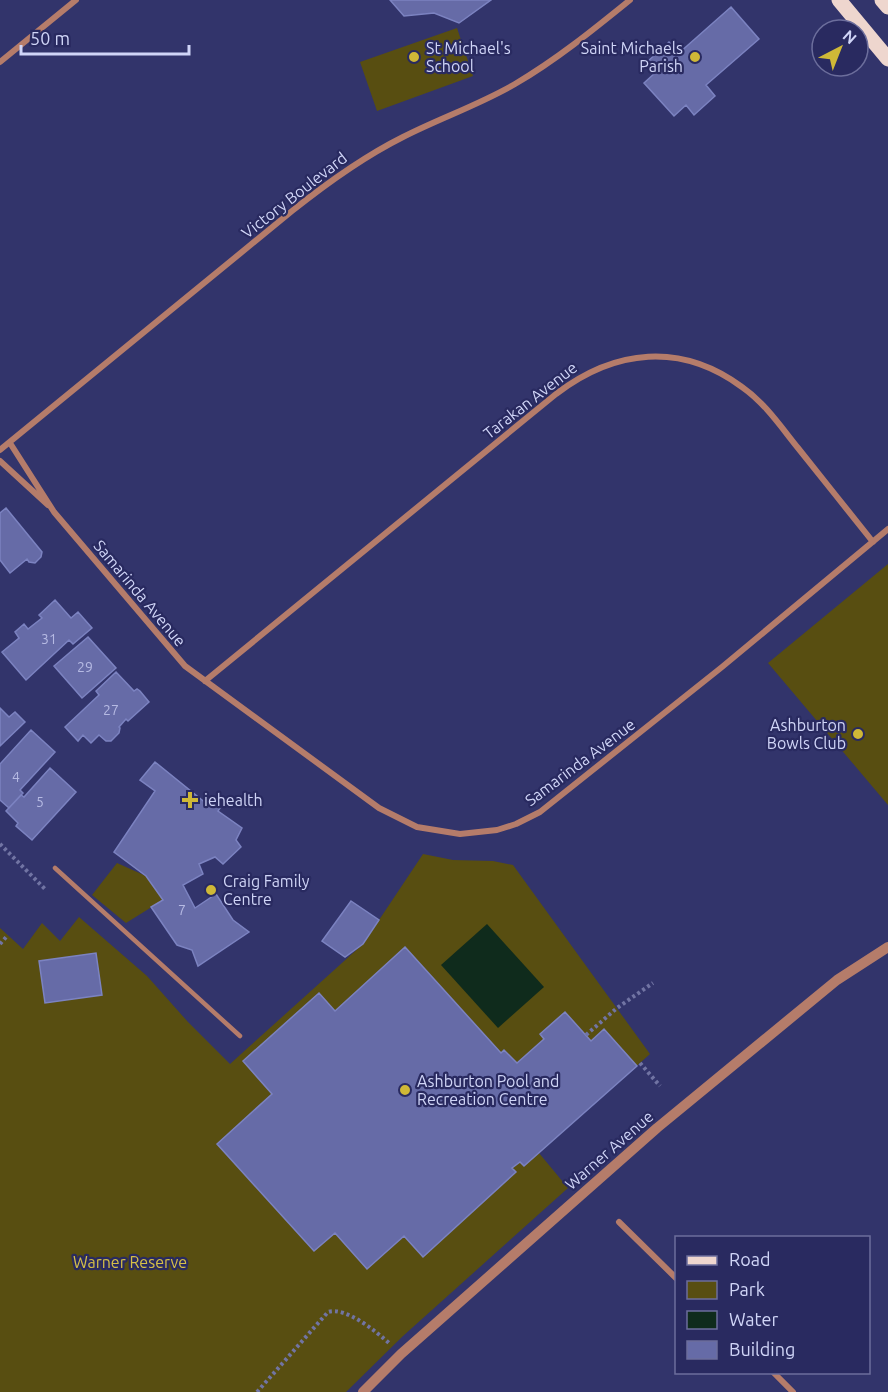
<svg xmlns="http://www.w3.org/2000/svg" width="888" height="1392" font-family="Ubuntu,sans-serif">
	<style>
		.green { fill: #584e11 }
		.water { fill: #0f2b1c }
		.building { fill: #666ba7; stroke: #7c83c1; stroke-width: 1.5 }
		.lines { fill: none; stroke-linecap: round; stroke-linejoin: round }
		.path { stroke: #7174a3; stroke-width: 4; stroke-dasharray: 3 3; stroke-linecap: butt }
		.service { stroke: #b57c6a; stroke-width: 4.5 }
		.minor { stroke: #b57c6a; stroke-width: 6 }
		.tertiary { stroke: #b57c6a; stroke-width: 10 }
		.primary { stroke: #eed6ce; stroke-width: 15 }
		.poi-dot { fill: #cfb837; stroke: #292a60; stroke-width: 2 }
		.labels { text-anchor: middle; stroke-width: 4.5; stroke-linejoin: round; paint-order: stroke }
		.number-label { font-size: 14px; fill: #b6bae3 }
		.poi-label { font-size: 16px; fill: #d0d5f7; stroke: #292a60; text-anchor: start }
		.street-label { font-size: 16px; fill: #d0d5f7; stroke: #292a60 }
		.park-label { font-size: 16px; fill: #d6c046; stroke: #292a60 }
	</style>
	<rect width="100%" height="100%" fill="#32346b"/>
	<!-- green -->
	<path class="green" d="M457,28L473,76L377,111L360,62Z
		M888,564V805L768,663Z
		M423,854L453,860L493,861L513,865L650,1054L539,1153L568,1188L403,1336L346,1392H0V928L23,949L42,923L60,941L79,917L147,976L188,1022L230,1064L363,944Z
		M117,863L146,876L163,900L126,923L92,895Z"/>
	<!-- water -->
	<path class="water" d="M487,924L544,987L498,1028L441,965Z"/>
	<!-- building -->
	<path class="building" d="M390,0H491L459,23L434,13L404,16Z
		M731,7L759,39L706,85L715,96L694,115L686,105L674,116L644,83L656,72L647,62L669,42L679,53Z
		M6,508L42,552L41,557L35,563L29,562L27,559L10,573L0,560V513Z
		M55,600L71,618L78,612L92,628L73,644L69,640L26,680L2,652L19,638L15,632L24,624L28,629L42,618L39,615Z
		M88,637L116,668L82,698L54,666Z
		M116,672L134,691L137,689L140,691L149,702L128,721L126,719L119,727L120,728L119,733L111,741H106L99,735L91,743L83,735L78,741L65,727L99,695L96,691Z
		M0,708L9,717L15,712L25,722L0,746Z
		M31,730L55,752L20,790L23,793L9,808L0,800V764Z
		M155,762L207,804L210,801L220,808L218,811L242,828L236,840L241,847L223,864L215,857L199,864L203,874L183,885L195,908L216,894L233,920L249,932L198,966L192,950L177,945L151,907L163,900L146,876L114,852L155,791L140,780Z
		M50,768L76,792L32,840L16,826L18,823L6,811L21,795L24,797Z
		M351,901L379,920L363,944L345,957L322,941Z
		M405,947L501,1053L504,1050L517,1063L544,1039L540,1034L565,1012L591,1041L604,1029L637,1066L524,1166L520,1162L512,1168L516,1172L423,1257L404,1236L367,1269L335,1233L314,1251L217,1144L272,1094L243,1061L319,993L335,1011Z
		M96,953L102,995L45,1003L39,961Z"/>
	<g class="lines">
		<!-- path -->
		<path class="path" d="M0,844L46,890
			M0,944L8,935
			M586,1035L617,1008L653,983
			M640,1063L660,1086
			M257,1392L328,1312C345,1306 377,1332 390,1344"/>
		<!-- service -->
		<path class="service" d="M55,868L240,1036"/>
		<!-- minor -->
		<path class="minor" d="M0,62L76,0
			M10,443L54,512L185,666L379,808L417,827L460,834L497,830L516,824L540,812L722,667L888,529
			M0,450L292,211C327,183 363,157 403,137C440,118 479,105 515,84C556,60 593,30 630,0
			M0,461L48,505
			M205,681L556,394C615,349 681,342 742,387C765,403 781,427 798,448C823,479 848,511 873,542
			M619,1222L676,1278
			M773,1372L793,1392"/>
		<!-- tertiary -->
		<path class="tertiary" d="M363,1392L401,1354L657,1128L837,980L888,947"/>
		<!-- primary -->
		<path class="primary" d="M839,0L888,59
			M882,0L888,7"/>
	</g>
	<!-- markers -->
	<g class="poi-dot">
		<circle cx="414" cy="57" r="6"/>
		<circle cx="695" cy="57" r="6"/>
		<circle cx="858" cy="734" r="6"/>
		<path d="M187 791h6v6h6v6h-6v6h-6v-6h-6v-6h6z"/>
		<circle cx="211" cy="890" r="6"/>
		<circle cx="405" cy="1090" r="6"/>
	</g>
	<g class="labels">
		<!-- number labels -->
		<g class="number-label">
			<text x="49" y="644">31</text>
			<text x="85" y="672">29</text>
			<text x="111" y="715">27</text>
			<text x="16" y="782">4</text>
			<text x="40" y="807">5</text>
			<text x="182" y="915">7</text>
		</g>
		<!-- poi labels -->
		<g class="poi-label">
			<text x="426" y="54">St Michael's<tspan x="426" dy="18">School</tspan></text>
			<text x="683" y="54" text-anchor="end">Saint Michaels<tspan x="683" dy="18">Parish</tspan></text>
			<text x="846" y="731" text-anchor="end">Ashburton<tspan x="846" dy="18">Bowls Club</tspan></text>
			<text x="204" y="806">iehealth</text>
			<text x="223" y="887">Craig Family<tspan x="223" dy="18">Centre</tspan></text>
			<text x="417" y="1087">Ashburton Pool and<tspan x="417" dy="18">Recreation Centre</tspan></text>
		</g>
		<!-- street labels -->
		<g class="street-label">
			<text transform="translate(294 195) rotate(-38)" y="6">Victory Boulevard</text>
			<text transform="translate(530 400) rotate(-38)" y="6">Tarakan Avenue</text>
			<text transform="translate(140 593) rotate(50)" y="6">Samarinda Avenue</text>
			<text transform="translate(580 762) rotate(-37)" y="6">Samarinda Avenue</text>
			<text transform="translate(609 1150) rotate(-41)" y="6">Warner Avenue</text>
		</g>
		<!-- park labels -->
		<g class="park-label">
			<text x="130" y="1268">Warner Reserve</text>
		</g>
	</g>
	<!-- legend -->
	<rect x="675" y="1236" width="195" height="138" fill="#292a60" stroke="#6c6e9c" stroke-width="1.5"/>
	<rect x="687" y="1256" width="30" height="9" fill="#eed6ce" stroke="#6c6e9c" stroke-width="1.5"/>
	<text x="729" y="1266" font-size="18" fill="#d0d5f7">Road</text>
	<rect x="687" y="1281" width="30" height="18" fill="#584e11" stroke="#6c6e9c" stroke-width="1.5"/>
	<text x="729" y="1296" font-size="18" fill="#d0d5f7">Park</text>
	<rect x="687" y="1311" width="30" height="18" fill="#0f2b1c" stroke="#6c6e9c" stroke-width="1.5"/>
	<text x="729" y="1326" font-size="18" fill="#d0d5f7">Water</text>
	<rect x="687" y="1341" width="30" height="18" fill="#666ba7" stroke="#6c6e9c" stroke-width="1.5"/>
	<text x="729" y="1356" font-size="18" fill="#d0d5f7">Building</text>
	<!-- north arrow -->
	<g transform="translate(840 48) rotate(42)"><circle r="28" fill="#292a60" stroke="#6c6e9c" stroke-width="1.5"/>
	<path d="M0-4.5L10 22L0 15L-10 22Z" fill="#cfb837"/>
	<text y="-9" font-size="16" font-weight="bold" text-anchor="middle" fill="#d0d5f7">N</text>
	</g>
	<!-- scale -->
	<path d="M21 45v9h168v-9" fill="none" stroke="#d0d5f7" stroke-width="3"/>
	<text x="30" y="45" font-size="18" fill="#d0d5f7" stroke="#292a60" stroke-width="4.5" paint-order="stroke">50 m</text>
</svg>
